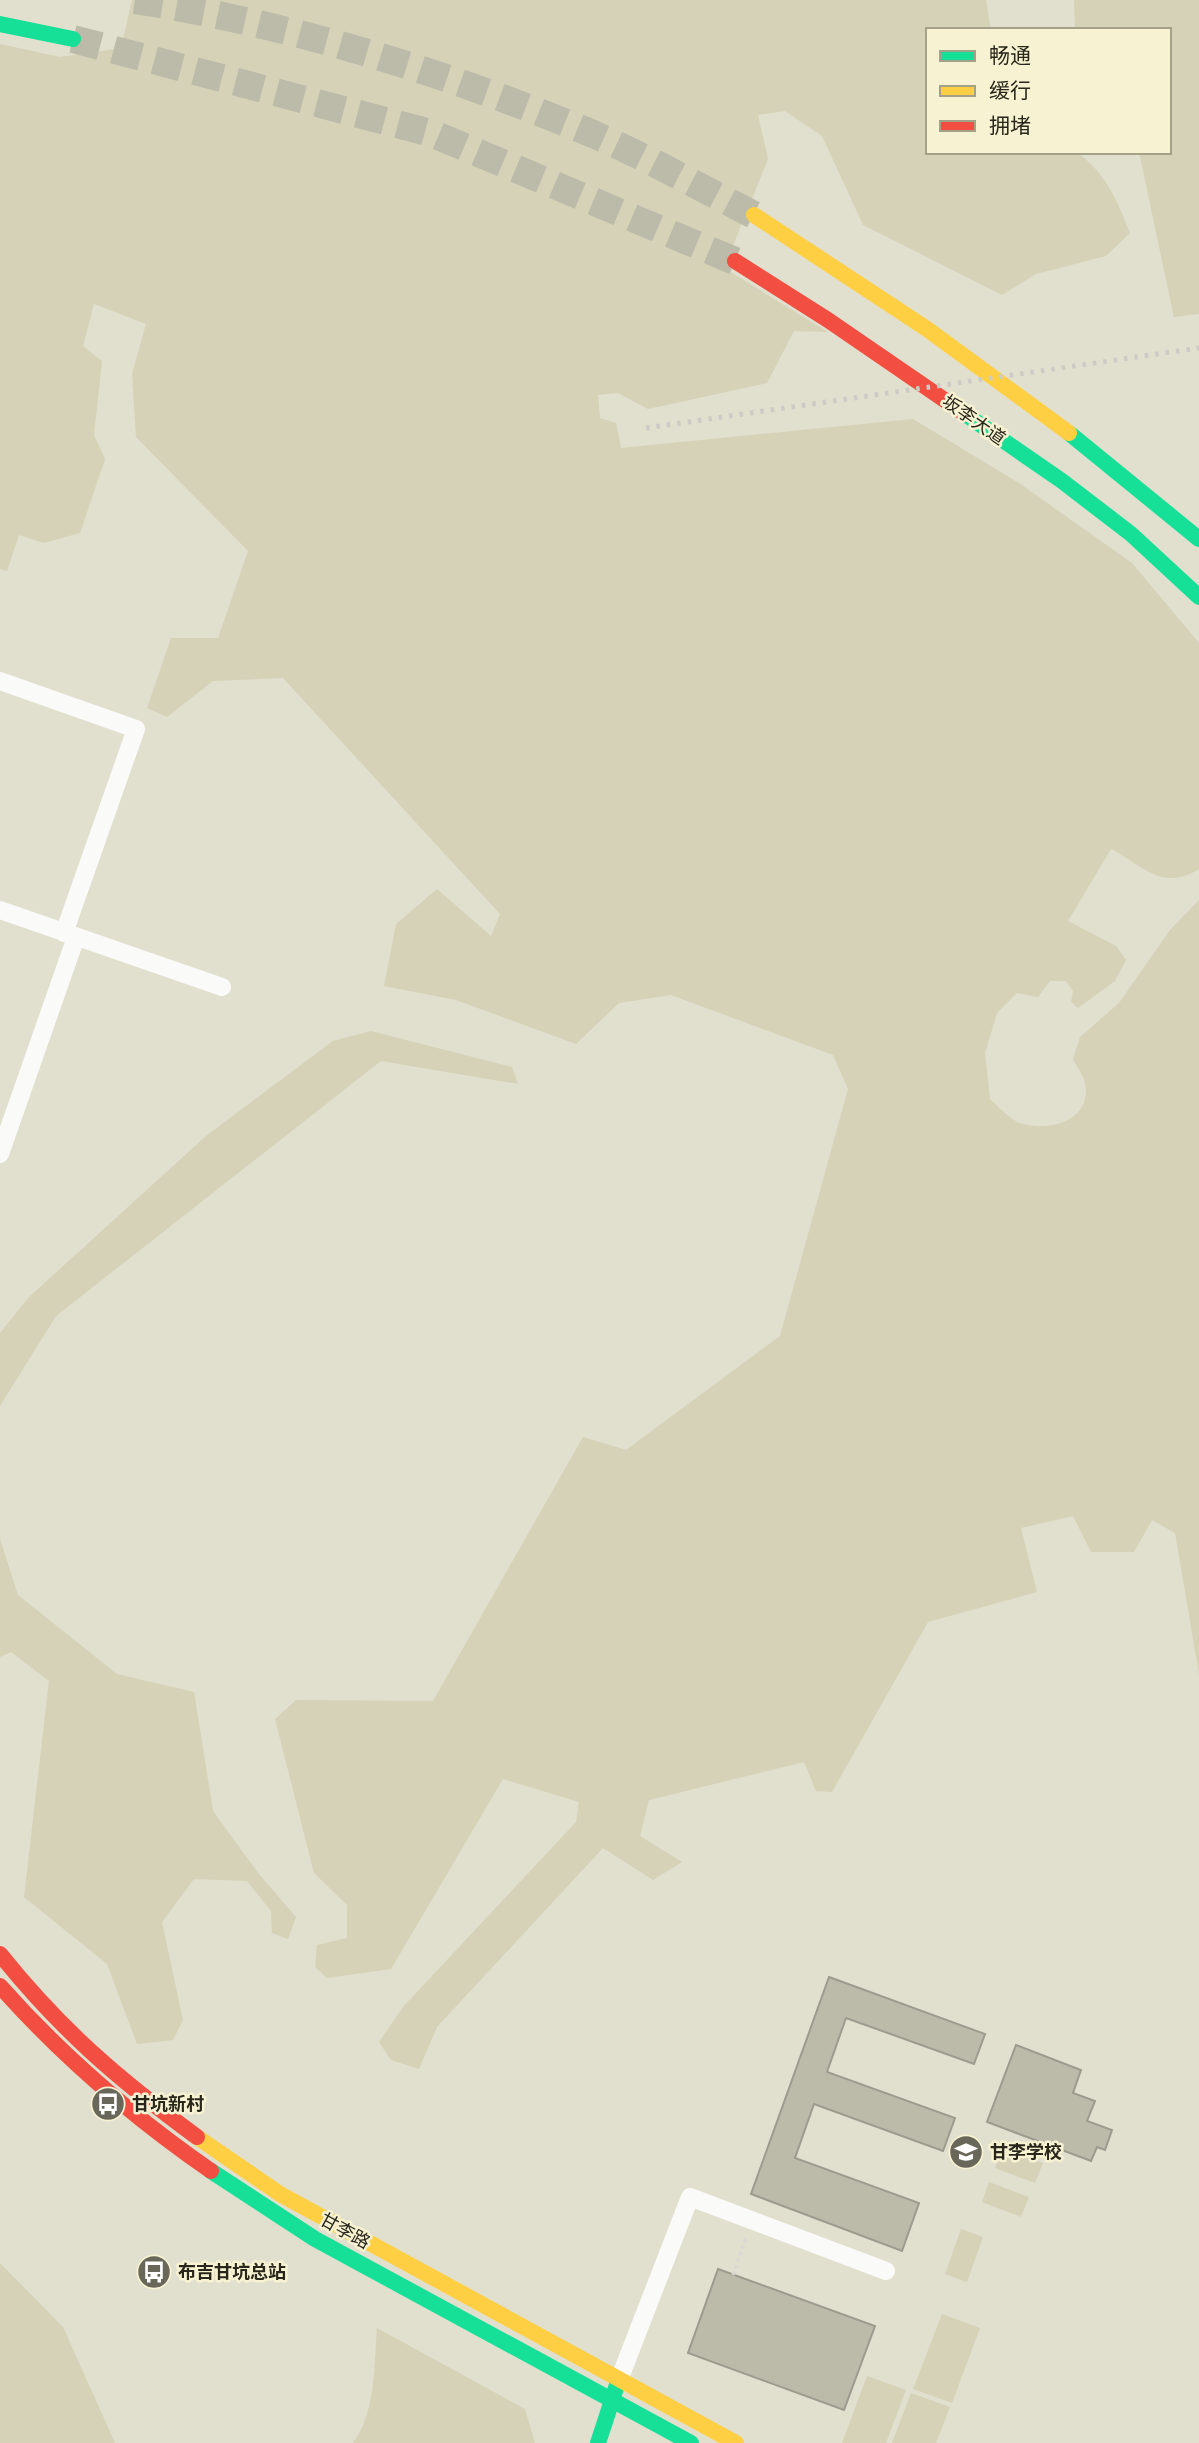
<svg xmlns="http://www.w3.org/2000/svg" width="1199" height="2443" font-family="Manrope,'Noto Sans SC',sans-serif">
	<style>
		.green { fill: #d5d2b8 }
		.building { fill: #bcbaa9; stroke: #9d9b8e; stroke-width: 2 }
		.lines { fill: none; stroke-linecap: round; stroke-linejoin: round }
		.primary-tunnel { stroke: #bcbaa9; stroke-width: 28; stroke-dasharray: 28 14; stroke-linecap: butt }
		.path { stroke: #d9d8d3; stroke-width: 3.5; stroke-dasharray: 3.5 3.5; stroke-linecap: butt }
		.street { stroke: #fafaf8; stroke-width: 18 }
		.fast { stroke: #16e098; stroke-width: 16 }
		.slow { stroke: #ffcf43; stroke-width: 16 }
		.jam { stroke: #f24e42; stroke-width: 16 }
		.rail { stroke: #cccbc6; stroke-width: 5; stroke-dasharray: 3.5 7; stroke-linecap: butt }
		.labels { text-anchor: middle; stroke-width: 5; stroke-linejoin: round; paint-order: stroke }
		.street-label { font-size: 18px; fill: #29271b; stroke: #f6f2d2 }
		.poi-label { font-size: 18px; font-weight: bold; fill: #29271b; stroke: #f6f2d2; text-anchor: start }
	</style>
	<rect width="100%" height="100%" fill="#e1dfcd"/>
	<!-- green -->
	<path class="green" d="M132,0H986L991,30H928V152H1076C1105,171 1118,202 1130,233L1106,256L1036,274L1002,295L863,225L822,136L785,111L758,115L768,159L724,268L828,332L794,331L767,383L648,409L618,393L598,395L600,418L616,423L621,448L913,419L1019,483L1132,563L1199,643V869C1162,892 1144,866 1111,849L1068,921L1116,946L1126,960L1115,981L1078,1008L1071,1002L1073,991L1066,981H1050L1038,997L1017,993L997,1013L985,1053L990,1099C998,1106 1009,1119 1020,1123C1046,1132 1087,1123 1086,1089C1086,1079 1077,1067 1073,1059L1080,1037L1119,1003L1170,930L1199,900V1674L1175,1533L1152,1520L1134,1552H1091L1073,1516L1021,1528L1037,1592L928,1622L832,1792L816,1791L804,1762L649,1800L640,1836L682,1862L653,1880L603,1848L437,2027L419,2069L391,2060L379,2042L403,2007L576,1822L579,1802L503,1779L391,1969L327,1978L315,1967L317,1945L347,1938V1905L314,1873L275,1719L296,1700L433,1701L583,1437L626,1450L780,1336L848,1089L833,1055L671,995L619,1003L576,1044L456,1000L384,986L396,924L437,889L491,936L500,914L283,678L213,681L167,717L147,708L171,638H218L248,551L136,437L132,374L146,324L94,304L83,346L102,361L94,435L105,459L80,533L44,543L19,535L7,571L0,569V44L60,57L121,48Z
		M1074,0H1199V314L1174,317L1139,152H1169V30H1075Z
		M371,1031L512,1067L518,1084L381,1061L56,1316L0,1406V1333L28,1298L206,1136L333,1041Z
		M0,1539L18,1595L117,1674L194,1692L213,1811L259,1874L296,1917L288,1939L272,1933L271,1911L247,1881L194,1879L162,1922L183,2020L173,2040L137,2044L107,1964L24,1897L49,1681L11,1652L0,1657Z
		M1003,2148L1043,2163L1035,2183L995,2168Z
		M989,2182L1029,2197L1021,2217L982,2202Z
		M961,2229L983,2237L967,2282L945,2274Z
		M0,2263L63,2327L115,2443H0Z
		M942,2314L980,2328L952,2403L913,2389Z
		M377,2328L525,2409L535,2443H353C376,2412 374,2366 377,2328Z
		M867,2376L906,2390L886,2443H842Z
		M911,2393L950,2407L936,2443H892Z"/>
	<!-- building -->
	<path class="building" d="M829,1977L985,2034L974,2064L846,2018L827,2072L955,2118L943,2151L814,2104L795,2158L919,2203L902,2251L751,2194Z
		M1016,2045L1081,2070L1073,2093L1095,2101L1087,2121L1112,2130L1105,2150L1097,2147L1091,2161L987,2122Z
		M718,2269L875,2326L844,2410L688,2353Z"/>
	<g class="lines">
		<!-- primary-tunnel -->
		<path class="primary-tunnel" d="M135,0C291,24 448,73 593,134C648,158 701,188 754,215
			M73,39L431,133L735,261"/>
		<!-- path -->
		<path class="path" d="M733,2275L746,2237"/>
		<!-- street -->
		<path class="street" d="M0,681L136,729L64,933
			M0,910L222,987
			M0,1154L76,937
			M619,2380L690,2197L886,2271"/>
		<!-- fast -->
		<path class="fast" d="M0,24L73,39
			M965,414L1062,481L1131,534L1199,597
			M1069,433L1199,539
			M211,2171L315,2239L691,2443
			M598,2443L617,2385"/>
		<!-- slow -->
		<path class="slow" d="M754,215L927,329L1069,433
			M197,2137L280,2194L736,2443"/>
		<!-- jam -->
		<path class="jam" d="M735,261L828,320L965,414
			M0,1954C61,2030 118,2079 197,2137
			M0,1986C63,2057 133,2117 211,2171"/>
		<!-- rail -->
		<path class="rail" d="M646,428L1199,348"/>
	</g>
	<!-- icons -->
	<defs>
		<g id="bus-disc" transform="scale(1.75)"><circle r="9.5" fill="#696759" stroke="#f6f2d2"/><path d="M-5-6H5V4H4V6H2V4H-2V6H-4V4H-5ZM-3.5-4V0h7V-4ZM-3.5 1.2v1.5H-2V1.2ZM2 1.2v1.5H3.5V1.2Z" fill="#fff"/></g>
		<g id="school-disc" transform="scale(1.75)"><circle r="9.5" fill="#696759" stroke="#f6f2d2"/><path d="M0-5L7-2L0 1L-7-2ZM-4 1L0 2.5L4 1V4Q0 6-4 4Z" fill="#fff"/></g>
	</defs>
	<g fill-rule="evenodd">
		<use href="#bus-disc" x="108" y="2104"/>
		<use href="#school-disc" x="966" y="2152"/>
		<use href="#bus-disc" x="154" y="2272"/>
	</g>
	<g class="labels">
		<!-- street labels -->
		<g class="street-label">
			<text transform="translate(974 420) rotate(35)" y="6">坂李大道</text>
			<text transform="translate(345 2231) rotate(29)" y="6">甘李路</text>
		</g>
		<!-- poi labels -->
		<g class="poi-label">
			<text x="132" y="2110">甘坑新村</text>
			<text x="990" y="2158">甘李学校</text>
			<text x="178" y="2278">布吉甘坑总站</text>
		</g>
	</g>
	<!-- legend -->
	<rect x="926" y="28" width="245" height="126" fill="#f6f2d2" stroke="#a4a189" stroke-width="2"/>
	<rect x="940" y="51" width="35" height="10" fill="#16e098" stroke="#a4a189" stroke-width="2"/>
	<text x="989" y="63" font-size="21" fill="#29271b">畅通</text>
	<rect x="940" y="86" width="35" height="10" fill="#ffcf43" stroke="#a4a189" stroke-width="2"/>
	<text x="989" y="98" font-size="21" fill="#29271b">缓行</text>
	<rect x="940" y="121" width="35" height="10" fill="#f24e42" stroke="#a4a189" stroke-width="2"/>
	<text x="989" y="133" font-size="21" fill="#29271b">拥堵</text>
</svg>
